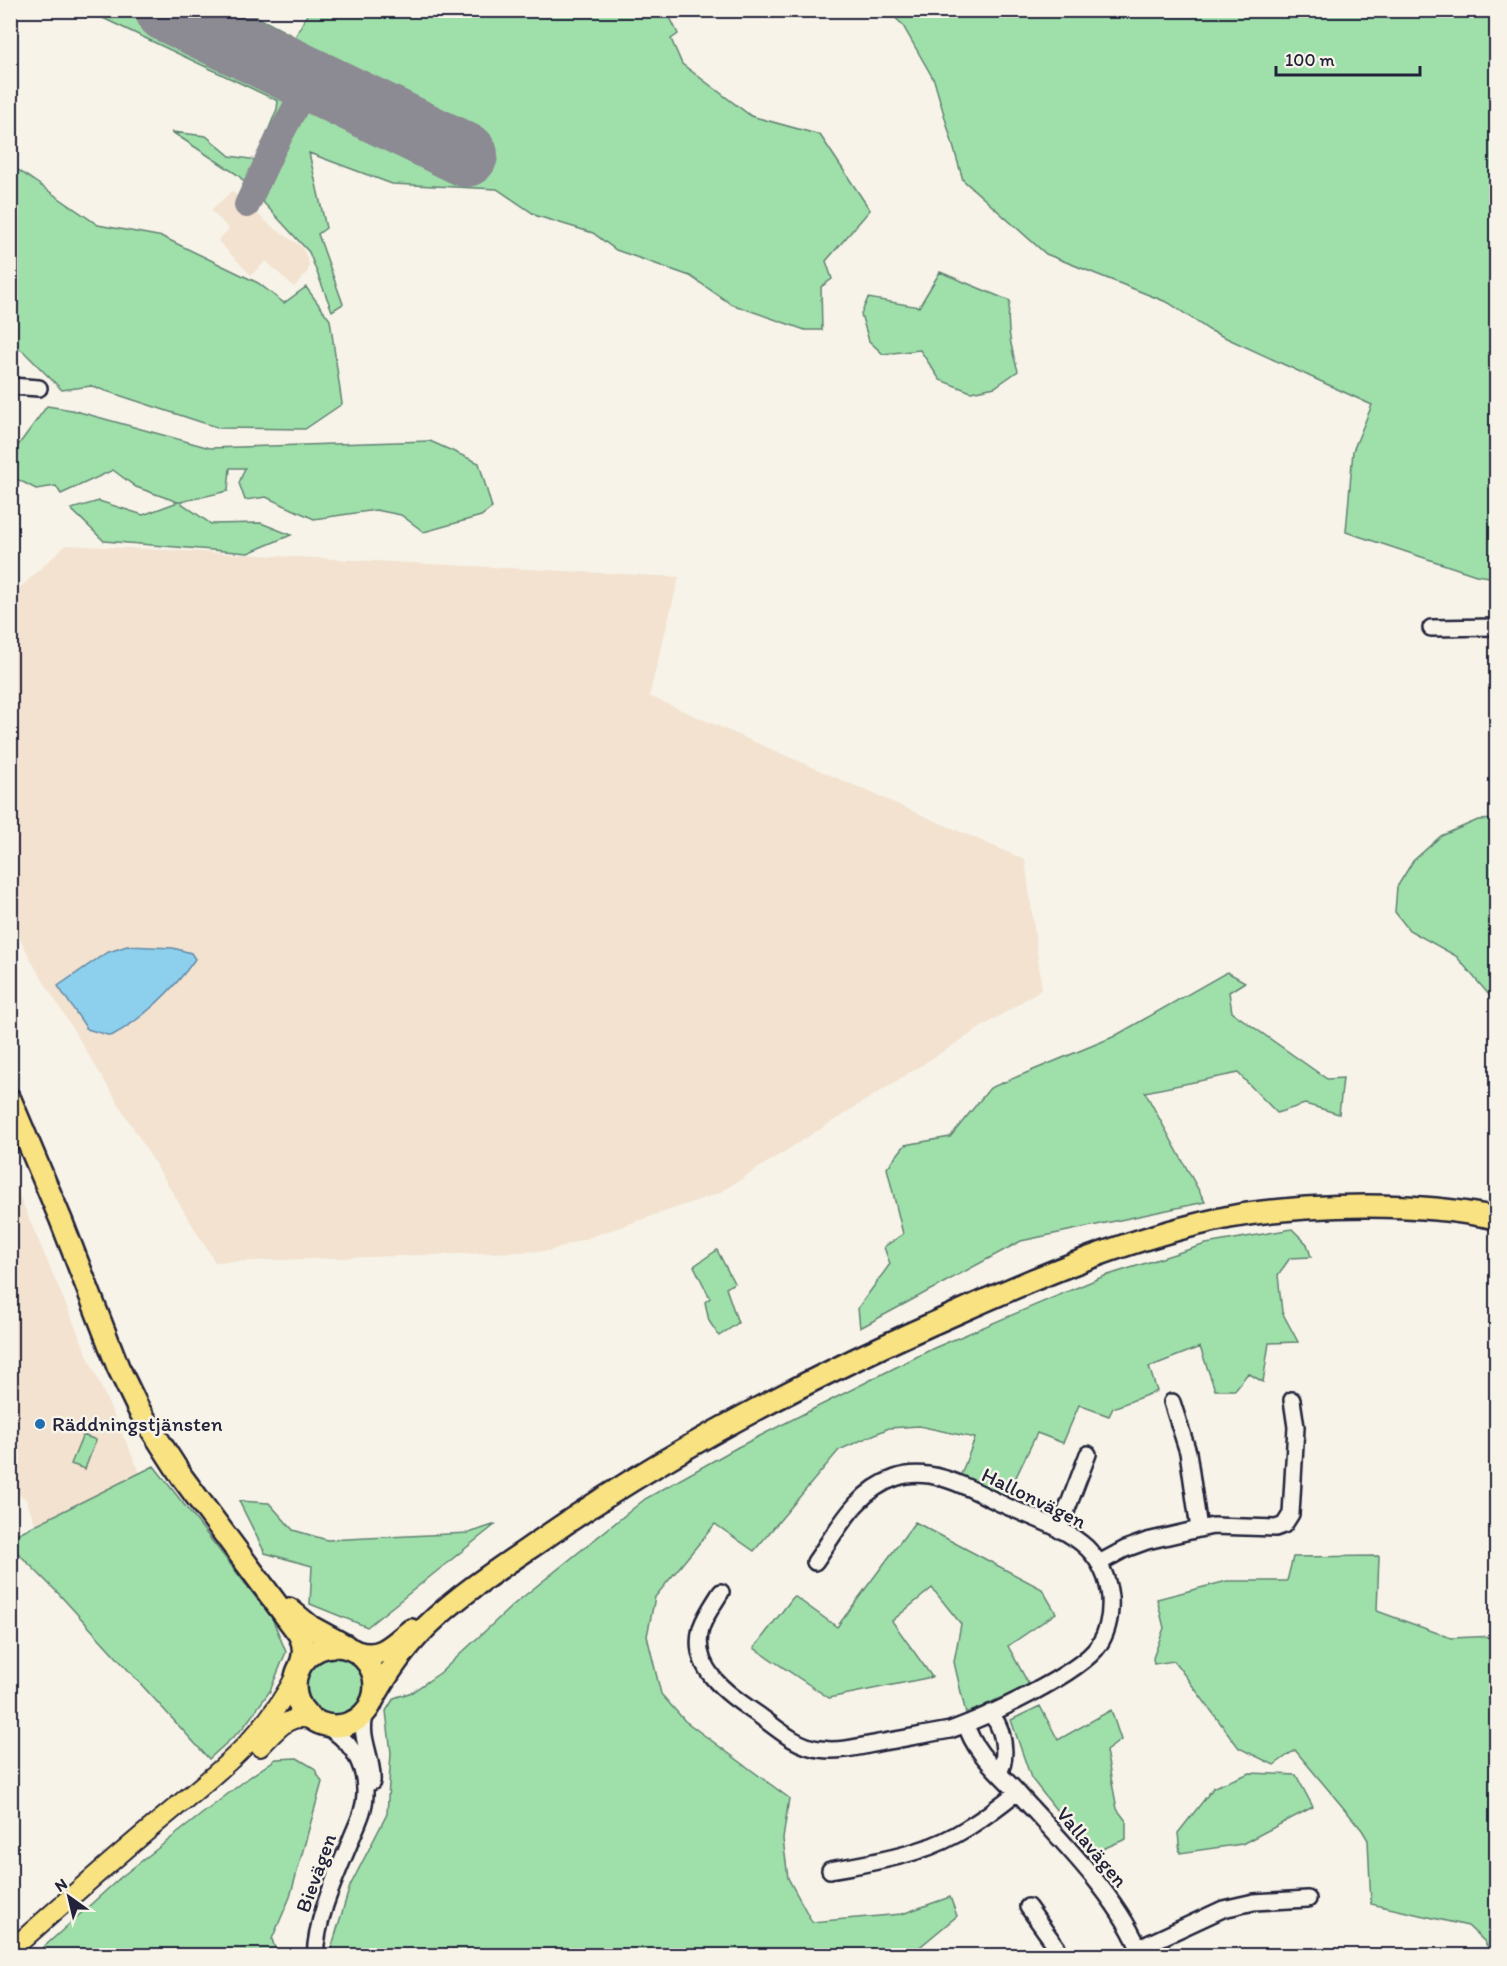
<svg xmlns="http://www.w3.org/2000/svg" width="1507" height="1966" font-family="Itim,sans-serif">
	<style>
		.built { fill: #f2e2cf }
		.green { fill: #9fe0aa; stroke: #608172; stroke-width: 1.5 }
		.water { fill: #8dd0ee; stroke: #628aa6; stroke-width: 1.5 }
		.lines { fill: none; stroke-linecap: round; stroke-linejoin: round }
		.taxiway { stroke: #8c8a92; stroke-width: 26 }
		.runway { stroke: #8c8a92; stroke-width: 64 }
		.minor-casing { stroke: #22223b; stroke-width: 20 }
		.major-casing { stroke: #22223b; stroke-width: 22 }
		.highway-casing { stroke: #22223b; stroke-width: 26 }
		.minor { stroke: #f7f3e8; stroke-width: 15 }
		.major { stroke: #f8e281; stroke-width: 18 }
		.highway { stroke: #f8e281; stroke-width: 21 }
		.poi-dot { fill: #1f6fb2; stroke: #f7f3e8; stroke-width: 2 }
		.labels { text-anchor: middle; stroke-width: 5; stroke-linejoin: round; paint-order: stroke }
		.poi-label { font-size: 21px; fill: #22223b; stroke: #f7f3e8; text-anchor: start }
		.street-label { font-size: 21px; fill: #22223b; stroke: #f7f3e8 }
	</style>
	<rect width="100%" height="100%" fill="#f7f3e8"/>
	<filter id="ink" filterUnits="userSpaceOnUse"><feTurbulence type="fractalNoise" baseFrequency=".0167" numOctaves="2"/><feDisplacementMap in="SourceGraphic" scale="12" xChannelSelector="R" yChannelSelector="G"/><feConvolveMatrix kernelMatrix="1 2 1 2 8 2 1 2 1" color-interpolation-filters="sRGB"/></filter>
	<g filter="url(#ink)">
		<!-- built -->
		<path class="built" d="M232,191L271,226L302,247L309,263L308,271L294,287L266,261L251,275L218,241L229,229L211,210Z
			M66,545L679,577L649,696L1025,860L1042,989L719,1193L549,1251L215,1262L32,962L11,920V596Z
			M10,1174L101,1387L140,1473L36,1526L26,1499L11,1489Z"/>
		<!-- green -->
		<path class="green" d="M88,11H246L295,37L309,11H667L678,34L671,39L682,64L751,116L820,135L870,210L826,261L832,279L821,287L822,330H805L731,304L690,276L616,250L593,233L537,216L497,189L392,184L309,153L326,228L318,234L343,304L332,311L309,252L238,175L172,132L206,136L230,156L256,160L277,109L278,101Z
			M888,11H1496V578L1476,575L1346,532L1353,451L1372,405L1209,330L1169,303L1046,254L963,180L934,80L902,24Z
			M11,165L98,225L163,237L258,283L284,303L306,287L330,320L342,404L305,429L219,428L91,386L62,390L23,351L11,344Z
			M940,272L1010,301C1005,324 1011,349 1018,371L995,387L971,392L940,380L920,350L883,354L869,341L861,314L868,298L919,307Z
			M47,406L72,410L210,448L430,441L479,463L492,508L481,516L424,532L401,515L376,510L314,519L266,497L245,500L239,483L245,468H230L228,491L180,502L211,524L261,523L291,535L248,553L104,541L71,509L99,501L143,515L178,502L136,487L113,470L61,494L56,486L36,489L11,476V455Z
			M1496,819V1003L1456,956L1409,930L1395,912L1397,887L1413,861L1441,836L1478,820Z
			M1227,972L1245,982L1229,992L1232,1012L1327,1079L1343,1078L1339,1114L1305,1104L1277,1113L1238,1073L1145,1092L1205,1202L1021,1241L860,1328L858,1308L890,1264L884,1247L903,1234L887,1168L905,1145L950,1137L990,1088L1113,1037Z
			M1292,1229L1307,1244L1311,1257L1290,1258L1278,1275L1282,1312L1298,1342L1269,1343L1263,1382L1248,1373L1235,1390H1215L1200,1347L1149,1367L1157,1391L1113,1408L1109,1416L1079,1405L1063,1443L1037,1433L1006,1498L960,1477L975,1438L919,1426L889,1428L839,1450L754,1551L715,1524L655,1597L647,1636L661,1694L685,1721L789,1798L783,1839L788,1878L812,1922L902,1914L950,1897L957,1916L910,1955L329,1956L350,1886L387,1814L391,1753L386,1711L394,1698L412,1692L440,1673L513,1605L645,1499L738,1447L934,1348L1102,1277L1206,1244Z
			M717,1250L734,1283L726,1288L738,1323L719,1336L709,1321L705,1302L710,1298L694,1266Z
			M83,1435L96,1440L85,1469L71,1464Z
			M154,1466L272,1618L286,1652L270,1691L243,1728L209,1759L58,1593L11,1546V1521L17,1534Z
			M239,1501L269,1503L293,1530L327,1540L469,1533L496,1524L367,1627L310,1604L312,1566L265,1553Z
			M915,1522L1042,1589L1056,1613L1008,1646L1029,1685L966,1714L954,1662L961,1624L932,1588L892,1621L932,1677L829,1698L754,1648L794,1596L837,1627Z
			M1379,1556L1377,1611L1451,1638L1496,1636V1955H1493L1484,1941L1468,1926L1371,1904L1368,1840L1362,1830L1295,1750L1274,1765L1239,1748L1174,1661L1154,1664L1153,1658L1164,1628L1157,1599L1227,1581H1287L1293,1557Z
			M303 1686a32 32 0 1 1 64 0a32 32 0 1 1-64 0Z
			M1040,1706L1058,1740L1111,1710L1121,1740L1106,1751L1117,1809L1126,1821V1839L1091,1854L1031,1778L1011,1720Z
			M297,1758L314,1768L322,1782L290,1897L272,1939L277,1955H35L121,1877L247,1779L276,1759Z
			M1250,1773L1296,1775L1313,1807L1242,1844L1180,1853L1178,1833L1214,1787Z"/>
		<!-- water -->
		<path class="water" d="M127,946L173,948L191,953L195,959C175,988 142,1020 111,1036L87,1029L58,986L106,953Z"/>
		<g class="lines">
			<!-- taxiway -->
			<path class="taxiway" d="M247,205L273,149L296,106"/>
			<!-- runway -->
			<path class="runway" d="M167,10L466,155"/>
			<!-- minor casing -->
			<g class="minor-casing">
				<path id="minor" d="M10,386L39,388
					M1431,628L1496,627
					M1172,1402L1188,1452L1199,1529
					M1059,1530L1088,1454
					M1099,1563L1125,1549L1147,1541L1199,1529L1213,1526L1276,1528L1284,1525L1291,1514L1296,1427L1292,1400
					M721,1592C714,1603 705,1616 701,1628C690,1671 730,1695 760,1716C778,1729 796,1746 819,1749C839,1752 858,1747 878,1743C902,1739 926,1734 950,1730C984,1718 1080,1674 1099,1645C1108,1631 1111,1613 1110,1597C1108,1579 1100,1561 1087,1548C1065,1527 1030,1517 1002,1504C970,1489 932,1465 895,1478C856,1491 837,1531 815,1562
					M368,1709C355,1734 374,1756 372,1782
					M990,1713C992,1717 997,1721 998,1725C1004,1737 1007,1761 999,1772
					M966,1724C974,1753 998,1771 1017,1792C1060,1840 1119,1896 1142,1956
					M830,1870C859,1865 889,1860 917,1851C955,1840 987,1816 1017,1792
					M1028,1907L1063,1956
					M1139,1948L1223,1909L1254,1902L1308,1899
					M315,1956C317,1915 335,1879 350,1842C356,1826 365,1811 365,1794C366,1762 349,1738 322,1724"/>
			</g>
			<!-- major casing -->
			<g class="major-casing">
				<path id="major" d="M260,1747C276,1731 290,1710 315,1721
					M10,1951C57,1909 104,1867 152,1827C211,1777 263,1742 298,1671"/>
			</g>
			<!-- highway casing -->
			<g class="highway-casing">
				<path id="highway" d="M10,1099L61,1220L118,1367L139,1410L182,1477L299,1634C305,1645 305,1655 300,1666
					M289,1609L311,1627L346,1646
					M295 1686a40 40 0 1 1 80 0a40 40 0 1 1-80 0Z
					M357,1652C381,1660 393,1644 411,1630
					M371,1703C386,1675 404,1649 427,1626C464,1590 508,1563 550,1534C677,1446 817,1374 959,1312C1046,1273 1135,1236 1230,1217C1255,1212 1280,1210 1306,1208C1370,1204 1434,1205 1496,1218"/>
			</g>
			<!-- minor -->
			<use href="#minor" class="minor"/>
			<!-- major -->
			<use href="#major" class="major"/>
			<!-- highway -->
			<use href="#highway" class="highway"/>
		</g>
	</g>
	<!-- markers -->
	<circle class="poi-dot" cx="40" cy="1424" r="6"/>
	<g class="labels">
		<!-- poi labels -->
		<g class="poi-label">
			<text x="52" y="1431">Räddningstjänsten</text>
		</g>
		<!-- street labels -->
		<g class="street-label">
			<text transform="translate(1034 1498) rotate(26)" y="7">Hallonvägen</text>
			<text transform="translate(1092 1847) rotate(50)" y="7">Vallavägen</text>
			<text transform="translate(316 1873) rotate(-70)" y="7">Bievägen</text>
		</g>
	</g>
	<!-- margin -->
	<rect width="1507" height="1966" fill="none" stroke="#f7f3e8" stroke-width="36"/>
	<rect x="18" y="18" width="1471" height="1930" fill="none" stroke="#22223b" stroke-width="2" filter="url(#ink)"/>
	<!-- north arrow -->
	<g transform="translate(69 1897) rotate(326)" stroke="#f7f3e8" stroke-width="4.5" paint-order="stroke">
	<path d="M0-4.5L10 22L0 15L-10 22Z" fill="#22223b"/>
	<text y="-9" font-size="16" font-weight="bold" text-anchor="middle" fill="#22223b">N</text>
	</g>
	<!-- scale -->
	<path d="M1276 66v9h144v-9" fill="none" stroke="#22223b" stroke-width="3"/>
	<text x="1285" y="66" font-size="18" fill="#22223b" stroke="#f7f3e8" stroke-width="4.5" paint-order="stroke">100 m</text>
</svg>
